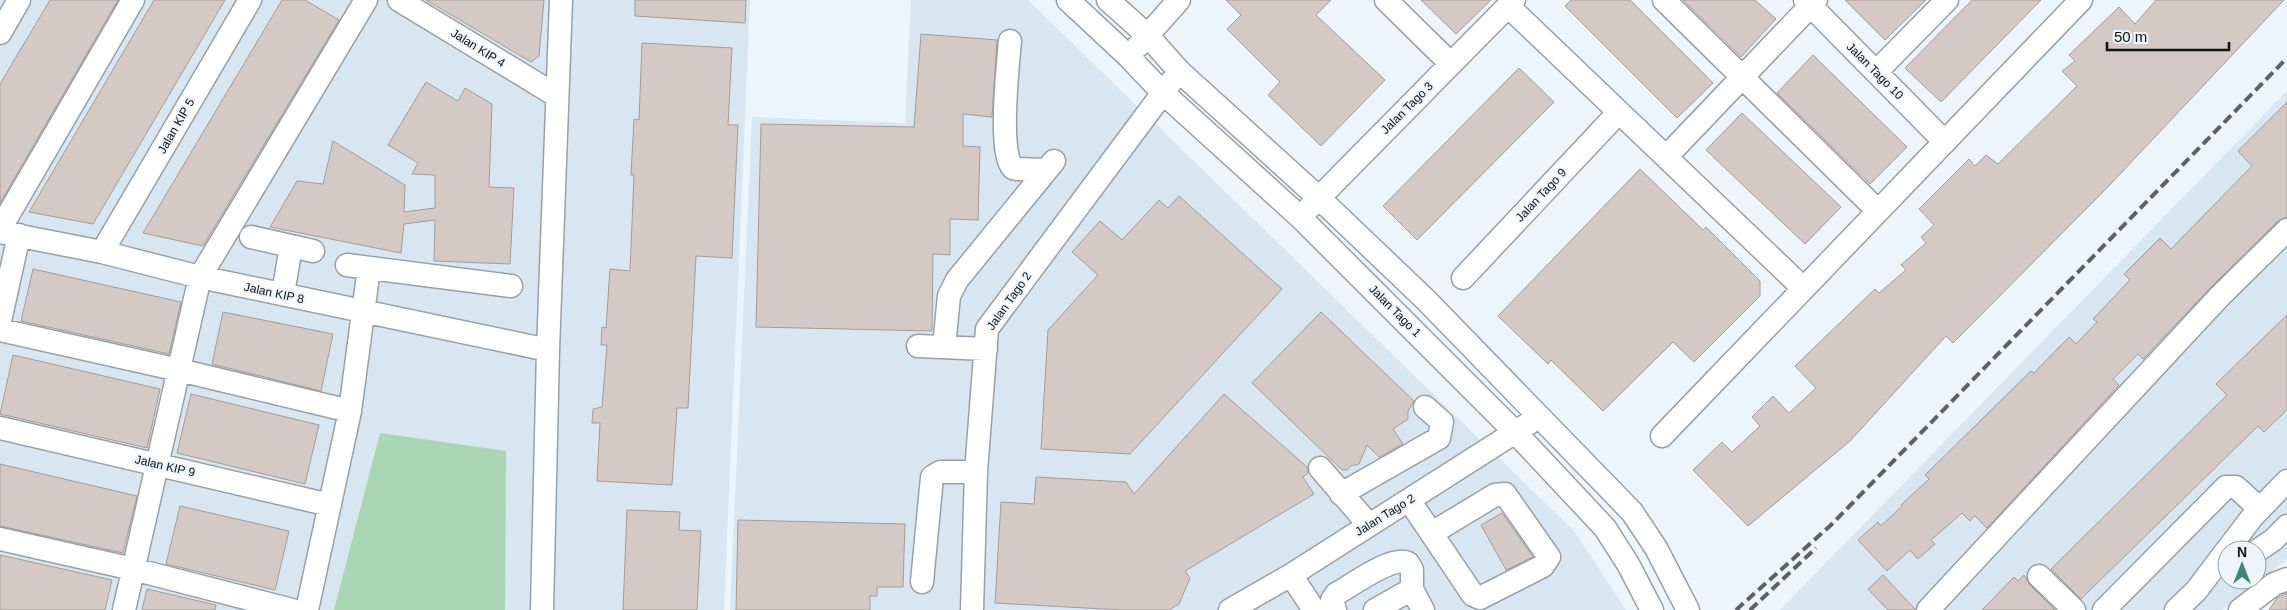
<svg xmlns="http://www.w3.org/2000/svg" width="2287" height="610" font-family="Arial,sans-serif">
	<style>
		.built { fill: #d8e6f2; fill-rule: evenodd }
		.green { fill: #aad5b5 }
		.building { fill: #d4c9c5; stroke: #a59b97 }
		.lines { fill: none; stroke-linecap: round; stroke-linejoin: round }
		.minor-casing { stroke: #98a0a7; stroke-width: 25 }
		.minor { stroke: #fff; stroke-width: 22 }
		.rail { stroke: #5d6165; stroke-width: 4; stroke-dasharray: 10 5; stroke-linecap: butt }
		.labels { text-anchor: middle; stroke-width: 4; stroke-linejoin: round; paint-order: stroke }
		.street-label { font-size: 12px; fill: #0f1214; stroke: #ecf4fc }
	</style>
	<rect width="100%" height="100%" fill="#ecf4fc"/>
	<!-- built -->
	<path class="built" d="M0,0H750L724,610H0Z
		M911,0H1028L1575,532L1626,610H730L752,117L905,123Z
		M2287,91V559L2222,610H1780ZM2227,550H2257V580H2227Z"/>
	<!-- green -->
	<path class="green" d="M380,433L506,451L505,610H334Z"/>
	<!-- building -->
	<path class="building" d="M50,0H118L0,203V84Z
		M154,0H225L93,224L29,212Z
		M282,0H305L339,20L203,246L143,233Z
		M426,0H544L539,56L531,62Z
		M635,0H746L745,23L635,16Z
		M1226,0H1331L1316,15L1385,80L1321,146L1268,95L1280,82L1227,29L1241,15Z
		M1421,0H1491L1456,34Z
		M1571,0H1630L1713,83L1677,118L1565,6Z
		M1683,0H1755L1776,19L1741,57Z
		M1845,0H1926L1885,40Z
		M1972,0H2041L1941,102L1905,68Z
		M2156,0H2284L2104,191L1953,343L1946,336L1850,441L1748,526L1693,470L1722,442L1732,452L1760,426L1752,417L1773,396L1789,413L1816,388L1795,366L1875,289L1879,293L1906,270L1901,265L1926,243L1921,237L1934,225L1919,209L1969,159L1975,166L1986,155L1998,164L2077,86L2062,71L2075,61L2069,55L2119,7L2135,24Z
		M921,34L997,40L992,117L963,114V146L980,147L978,220L950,219V255L933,254L932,331L756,327L761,124L914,127Z
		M642,43L732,48L728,125H738L732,258L696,256L688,408H677L672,485L597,481L600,423H592L593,409L602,407L607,345H601L602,327L606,328L610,269L630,271L634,175H631L634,119L639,120Z
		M1813,55L1907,147L1870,184L1777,93Z
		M1519,68L1554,102L1417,240L1383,206Z
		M426,82L458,101L465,88L492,104L489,187L514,188L510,264L434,261L435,220L404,224L401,253L270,227L297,181L323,184L333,141L405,185L404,212L435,208V175L412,174L418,163L388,145Z
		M2287,102V217L2278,221L2211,287L2143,359L2138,354L2113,379L2119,385L1987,528L1975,516L1970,521L1962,513L1931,540L1935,544L1918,559L1910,550L1887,571L1858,540L1878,522L1881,526L1902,506L1901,505L1929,479L1925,475L2031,371L2034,373L2069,337L2076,344L2097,322L2093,319L2130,280L2124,274L2160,238L2171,249L2252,166L2238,151Z
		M1742,113L1841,207L1805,244L1706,150Z
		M1640,169L1703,230L1706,227L1760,281V296L1694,362L1673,342L1603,411L1551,360L1548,364L1498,316Z
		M1179,196L1282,289L1130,454L1041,449L1048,330L1098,275L1072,252L1100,221L1122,240L1159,200L1168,208Z
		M33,269L181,302L169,354L21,321Z
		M223,312L333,334L321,391L212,364Z
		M1321,312L1414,401L1408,411V419L1393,429L1403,444L1379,457L1367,445L1359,464L1351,466L1347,470H1342L1252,383Z
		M2287,315V410L2264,432L2258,426L2081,599L2051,569L2227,395L2216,384Z
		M13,355L160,389L147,448L0,414Z
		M191,394L319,425L305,484L177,453Z
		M1224,394L1307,467L1308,473L1303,477L1314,494L1185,571L1190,578L1179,604L1169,610H1122L995,603L1001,502L1034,504L1036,477L1126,482L1134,494Z
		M0,464L137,496L123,553L0,526Z
		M180,506L289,531L275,590L166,564Z
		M627,510L680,512L679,530L701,531L697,610H623Z
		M1502,513L1533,557L1506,570L1481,525Z
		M738,520L905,524L903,587H877V596H870V610H736Z
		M0,555L112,580L105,610H0Z
		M1883,575L1915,609V610H1888L1868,589Z
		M2024,575L2030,585L2055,610H1982L2014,577L2018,581Z
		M147,589L216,605L215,610H142Z
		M2287,593V610H2269L2277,598Z"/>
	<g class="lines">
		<!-- minor casing -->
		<g class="minor-casing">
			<path id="minor" d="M399,0L557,96
				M1068,0L1128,56L1162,92L1300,217L1516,433L1605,528L1628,564L1652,610
				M1108,0L1148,36L1180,72L1319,198L1426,300L1632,512L1656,548L1688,610
				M1386,0L1451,64
				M1664,0L1878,211
				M1805,0L1945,142
				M1508,6L1803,288
				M0,33L19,0
				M1010,41C1008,64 998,155 1013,168L1017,169L1046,170
				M1138,46L1179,0
				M1876,72L1947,0
				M1666,157L1816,0
				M1310,207L1514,0
				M0,229L133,0
				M0,232L102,252L200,277L548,350
				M251,237L313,251
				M102,252L250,0
				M347,265L511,286
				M1463,278L1619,112
				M283,294L291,246
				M0,321L19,235
				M0,330L179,370L350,411
				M918,346L986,349
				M944,347L949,296L957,280L1054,161
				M0,428L330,505
				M1662,436L2081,0
				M1320,468L1369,525
				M1341,494L1439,438L1442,422L1425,407
				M1409,500L1473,595L1480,598L1543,566L1549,557L1505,494L1495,495L1432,533
				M0,539L133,569L292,610
				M2227,550L2253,516L2287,481
				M2257,551L2273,540L2287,526
				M1291,575L1314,610
				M2039,576L2074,610
				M922,582L932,477L940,472H976
				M124,610L200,277L366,0
				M307,610L350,411L369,268
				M542,610L548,350L561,0
				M972,610L976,472L987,329L1171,82
				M1230,610L1291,575L1528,424
				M1335,610L1332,600L1336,594C1351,586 1392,555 1408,563L1412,570V589L1423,610
				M1375,610L1412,589
				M1928,610L2220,296L2287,230
				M2104,610L2226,487H2236L2260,509
				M2176,610L2196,591L2227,550
				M2240,610L2274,584L2287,579"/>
		</g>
		<!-- minor -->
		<use href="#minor" class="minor"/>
		<!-- rail -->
		<path class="rail" d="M1736,610L1831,525L2287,58
			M1750,610L1816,548"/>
	</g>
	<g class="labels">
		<!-- street labels -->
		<g class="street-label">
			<text transform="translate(478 48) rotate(32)" y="4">Jalan KIP 4</text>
			<text transform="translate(1875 71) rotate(45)" y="4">Jalan Tago 10</text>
			<text transform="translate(1407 108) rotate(-45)" y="4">Jalan Tago 3</text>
			<text transform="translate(176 126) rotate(-60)" y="4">Jalan KIP 5</text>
			<text transform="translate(1541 195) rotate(-47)" y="4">Jalan Tago 9</text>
			<text transform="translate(274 293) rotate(12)" y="4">Jalan KIP 8</text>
			<text transform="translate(1009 301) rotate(-55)" y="4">Jalan Tago 2</text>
			<text transform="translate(1395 311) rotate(45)" y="4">Jalan Tago 1</text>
			<text transform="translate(165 466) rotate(13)" y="4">Jalan KIP 9</text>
			<text transform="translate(1385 515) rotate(-32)" y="4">Jalan Tago 2</text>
		</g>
	</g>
	<!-- north arrow -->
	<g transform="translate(2242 565)"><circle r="24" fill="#ecf4fc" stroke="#949a9f"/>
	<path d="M0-4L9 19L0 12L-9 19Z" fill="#40847a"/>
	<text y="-8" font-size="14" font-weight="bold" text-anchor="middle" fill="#0f1214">N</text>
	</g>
	<!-- scale -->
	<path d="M2107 42v8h122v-8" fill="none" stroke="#0f1214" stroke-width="2.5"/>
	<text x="2114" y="42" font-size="15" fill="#0f1214" stroke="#ecf4fc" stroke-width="4" paint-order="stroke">50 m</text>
</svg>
